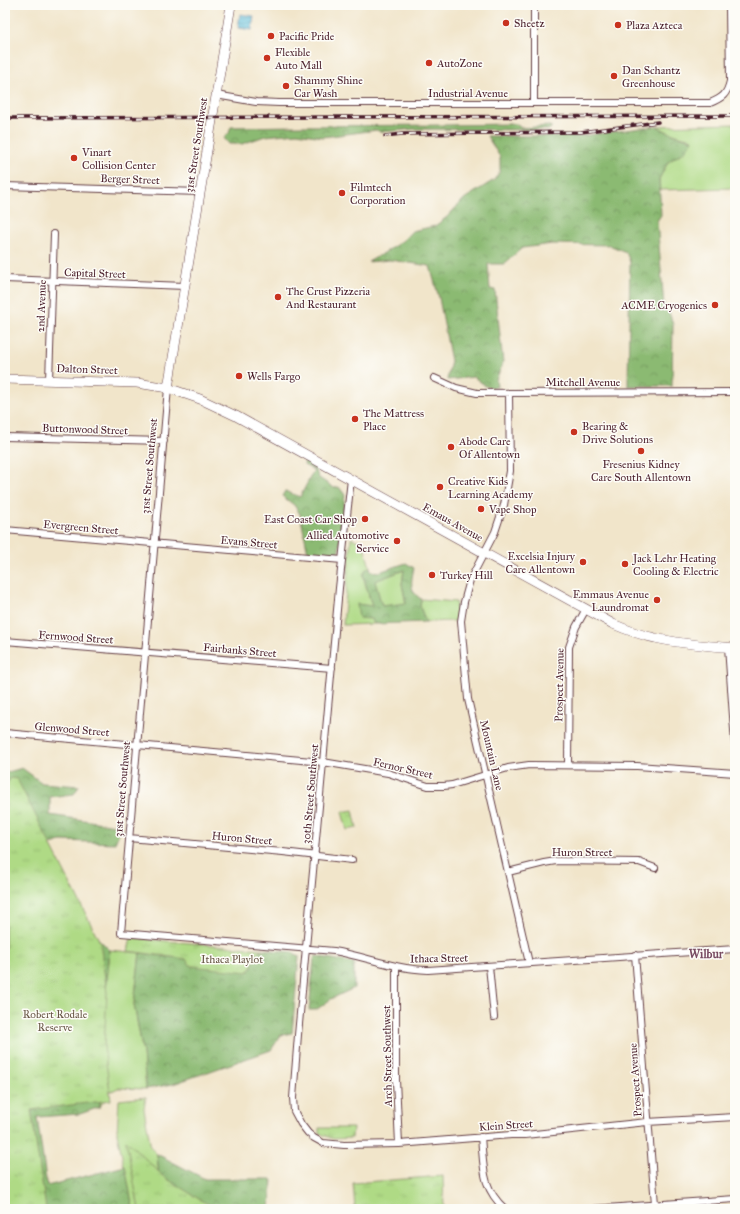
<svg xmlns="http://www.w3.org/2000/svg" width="740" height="1214" font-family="'IM FELL Great Primer',serif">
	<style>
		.grass { fill: #afda85; stroke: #7c7c58 }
		.forest { fill: url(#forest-crowns); stroke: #6a6c4e; fill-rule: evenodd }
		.park { fill: url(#park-tufts); stroke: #7c7c58 }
		.water { fill: url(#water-rules); stroke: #536e82 }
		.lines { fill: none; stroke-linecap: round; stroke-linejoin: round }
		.street-casing { stroke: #633d43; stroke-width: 8 }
		.secondary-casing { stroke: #633d43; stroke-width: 10 }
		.street { stroke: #fff; stroke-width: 6 }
		.secondary { stroke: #fff; stroke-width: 9 }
		.rail-casing { stroke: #4a1f2b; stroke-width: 3.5 }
		.rail { stroke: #fdfcf7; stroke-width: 2; stroke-dasharray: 6; stroke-linecap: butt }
		.poi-dot { fill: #c8321e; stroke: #fdfcf7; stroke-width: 1.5 }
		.labels { text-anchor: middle; stroke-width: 3; stroke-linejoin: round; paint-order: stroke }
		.poi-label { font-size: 11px; fill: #4a1f2b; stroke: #fdfcf7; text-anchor: start }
		.street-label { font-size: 11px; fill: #4a1f2b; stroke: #fdfcf7 }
		.park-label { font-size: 11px; fill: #685746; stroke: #fdfcf7 }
		.neighbourhood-label { font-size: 12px; font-weight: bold; fill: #794d63; stroke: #fdfcf7 }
	</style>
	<defs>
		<pattern id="forest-crowns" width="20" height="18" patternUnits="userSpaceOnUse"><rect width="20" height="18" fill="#8bba72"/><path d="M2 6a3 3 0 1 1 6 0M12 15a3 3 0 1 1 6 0" fill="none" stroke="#74975e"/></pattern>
		<pattern id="park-tufts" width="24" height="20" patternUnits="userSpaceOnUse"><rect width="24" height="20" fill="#afda85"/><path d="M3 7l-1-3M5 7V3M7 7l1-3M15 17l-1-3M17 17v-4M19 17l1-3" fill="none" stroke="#98bb73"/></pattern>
		<pattern id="water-rules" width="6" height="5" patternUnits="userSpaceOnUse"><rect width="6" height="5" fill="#5cbdda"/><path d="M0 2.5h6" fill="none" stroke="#4e99b1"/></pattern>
	</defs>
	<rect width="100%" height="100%" fill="#fdfcf7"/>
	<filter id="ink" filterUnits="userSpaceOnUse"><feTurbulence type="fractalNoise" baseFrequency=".025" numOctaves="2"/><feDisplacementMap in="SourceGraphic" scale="8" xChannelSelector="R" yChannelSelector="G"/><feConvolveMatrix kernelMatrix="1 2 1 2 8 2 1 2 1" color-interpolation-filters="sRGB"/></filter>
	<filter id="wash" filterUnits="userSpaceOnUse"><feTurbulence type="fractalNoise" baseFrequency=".012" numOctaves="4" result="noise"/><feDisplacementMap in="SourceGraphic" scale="16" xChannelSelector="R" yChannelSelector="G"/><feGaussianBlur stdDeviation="0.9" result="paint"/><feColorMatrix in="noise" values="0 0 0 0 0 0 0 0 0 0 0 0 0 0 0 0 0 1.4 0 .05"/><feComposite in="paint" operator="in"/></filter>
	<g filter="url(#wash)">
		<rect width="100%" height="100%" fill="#f1e5ca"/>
		<!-- grass -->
		<path class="grass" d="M735,124V188L660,190L659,179L668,162L685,151L693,139C679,136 669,134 657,126Z
			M351,538L363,543L370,567L366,569L364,579L372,606L371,619L375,624L343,625Z
			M404,570L402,584L406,604L382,606L374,581Z
			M421,599L456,602V621L426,622L420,607Z
			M110,950L140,953L134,1004L143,1053L146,1089L118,1088L108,1093L100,1107L99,1059Z
			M146,1097L144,1109L151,1148L157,1154L162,1209H133L117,1133L119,1100Z"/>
		<!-- forest -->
		<path class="forest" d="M516,124L521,128L551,126V128L548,130L415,129L380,132L377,130L323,137L297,133L265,136L242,144H229L224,138L229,133L231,127C326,125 421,126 516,124Z
			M657,126C669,134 680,137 693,140L685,151L668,162L659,179L661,215L657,221L664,306L670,315L673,325L672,386H628L630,262L626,252L609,245L552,244L522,248L504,264H488L490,289L495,290L503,362L496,380L497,387H487L474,377L447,380L451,361L439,298L430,266L390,260L368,262L384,253L402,241L412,231L435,226L447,217L464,199L494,180L500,171V157L487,136H581Z
			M305,461L315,469L319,478L334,488L339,487L345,495L339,550L337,555L308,553L300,514L294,505L282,496L285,491L300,497L314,470L304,465Z
			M406,563L414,568C411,581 409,591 421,599L420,607L426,622L375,624L371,619L359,618L357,604L372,606L363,575L366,569L370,567L371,571L379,572ZM404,570L402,584L406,603L382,606L375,581Z
			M22,768L42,783L79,786L74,794L50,797V815L122,826L115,843L61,841L48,845L86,927L110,950L99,1059L100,1107L80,1114L37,1117L47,1186L125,1166L133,1209H5V773Z
			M261,949L292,952L299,956L292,1033L281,1035L271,1050L173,1084L146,1089L143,1053L134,1004L140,953L187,959L248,972Z
			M316,956L354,963V988L331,999L316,1010H309L314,959Z
			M157,1154L205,1179H272L270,1209H162Z"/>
		<!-- park -->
		<path class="park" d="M11,778L17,779L100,942L107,993L104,1047L111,1100L31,1110L46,1209H5V786Z
			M353,810L357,828L347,830L342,812Z
			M131,938L261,949L248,972L191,966L186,959L128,951Z
			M319,1128H353L352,1138L333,1139L319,1133Z
			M126,1140L164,1177L202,1201L219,1209H139Z
			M443,1176L444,1209H355L353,1183Z"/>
		<!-- water -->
		<path class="water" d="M240,14L254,16L252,30L238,28Z"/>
	</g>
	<g filter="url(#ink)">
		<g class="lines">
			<!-- street casing -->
			<g class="street-casing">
				<path id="street" d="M216,95L256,102L279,103H710C722,98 727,95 730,81L729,5
					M534,103V5
					M5,186L200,192
					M5,279L185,286
					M434,378L456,388L477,393L735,392
					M49,380L54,234
					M168,388L121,933L334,951C367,957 395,969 428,970L735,949
					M509,393L510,471L504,505L495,532L470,580L464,602L461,621L468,699L529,963
					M5,437L164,441
					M351,479L339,588L298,1035L293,1098L294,1111L301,1124L308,1133L314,1138L323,1143L344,1145L399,1144L511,1135H525L647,1122L735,1117
					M5,530L342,560
					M5,641L332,668
					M728,647L735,744
					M5,733L323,762L388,773L428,786H444L452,785L508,768L529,765L637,766L735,773
					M568,765L569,647L576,627L586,609
					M129,838L283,852L352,860
					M508,872L544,863L556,861L639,862L655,868
					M635,955L655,1204
					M489,966L494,1017
					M396,967V1080L399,1144
					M481,1137C484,1167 481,1187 505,1209
					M592,1209L735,1199"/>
			</g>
			<!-- secondary casing -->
			<g class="secondary-casing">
				<path id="secondary" d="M5,379L137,383L168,388L200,399L236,416L613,624C627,630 640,635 655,638C681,644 708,646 735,648
					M168,388L231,5"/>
			</g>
			<!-- street -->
			<use href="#street" class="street"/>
			<!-- secondary -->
			<use href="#secondary" class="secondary"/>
			<!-- rail casing -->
			<g class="rail-casing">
				<path id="rail" d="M5,118L735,116
					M385,136L402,134L581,132L658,122"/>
			</g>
			<!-- rail -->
			<use href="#rail" class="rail"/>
		</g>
	</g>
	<!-- markers -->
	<g class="poi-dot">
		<circle cx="506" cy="23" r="4"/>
		<circle cx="618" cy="25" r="4"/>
		<circle cx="271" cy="36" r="4"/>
		<circle cx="267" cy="58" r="4"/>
		<circle cx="429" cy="63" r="4"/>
		<circle cx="614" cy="76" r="4"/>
		<circle cx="286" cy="86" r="4"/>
		<circle cx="74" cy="158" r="4"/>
		<circle cx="342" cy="193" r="4"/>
		<circle cx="278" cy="297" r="4"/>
		<circle cx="715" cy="305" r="4"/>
		<circle cx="239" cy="376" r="4"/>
		<circle cx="355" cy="419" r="4"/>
		<circle cx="574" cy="432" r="4"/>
		<circle cx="451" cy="447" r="4"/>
		<circle cx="641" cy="451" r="4"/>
		<circle cx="440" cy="487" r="4"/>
		<circle cx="481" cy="509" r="4"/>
		<circle cx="365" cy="519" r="4"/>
		<circle cx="397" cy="541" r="4"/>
		<circle cx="583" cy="562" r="4"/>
		<circle cx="625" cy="564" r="4"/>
		<circle cx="432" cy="575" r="4"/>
		<circle cx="657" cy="600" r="4"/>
	</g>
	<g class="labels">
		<!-- poi labels -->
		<g class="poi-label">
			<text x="514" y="27">Sheetz</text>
			<text x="626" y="29">Plaza Azteca</text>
			<text x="279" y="40">Pacific Pride</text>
			<text x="275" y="56">Flexible<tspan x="275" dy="13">Auto Mall</tspan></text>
			<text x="437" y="67">AutoZone</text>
			<text x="622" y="74">Dan Schantz<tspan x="622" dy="13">Greenhouse</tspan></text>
			<text x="294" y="84">Shammy Shine<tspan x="294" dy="13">Car Wash</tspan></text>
			<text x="82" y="156">Vinart<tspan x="82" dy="13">Collision Center</tspan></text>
			<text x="350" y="191">Filmtech<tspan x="350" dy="13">Corporation</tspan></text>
			<text x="286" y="295">The Crust Pizzeria<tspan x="286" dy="13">And Restaurant</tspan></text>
			<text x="707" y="309" text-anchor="end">ACME Cryogenics</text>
			<text x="247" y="380">Wells Fargo</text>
			<text x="363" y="417">The Mattress<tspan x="363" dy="13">Place</tspan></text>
			<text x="582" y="430">Bearing &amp;<tspan x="582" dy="13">Drive Solutions</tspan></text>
			<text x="459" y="445">Abode Care<tspan x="459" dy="13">Of Allentown</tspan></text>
			<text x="641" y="468" text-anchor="middle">Fresenius Kidney<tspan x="641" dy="13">Care South Allentown</tspan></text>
			<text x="448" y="485">Creative Kids<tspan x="448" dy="13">Learning Academy</tspan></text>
			<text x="489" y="513">Vape Shop</text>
			<text x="357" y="523" text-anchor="end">East Coast Car Shop</text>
			<text x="389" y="539" text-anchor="end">Allied Automotive<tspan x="389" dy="13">Service</tspan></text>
			<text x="575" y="560" text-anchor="end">Excelsia Injury<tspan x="575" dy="13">Care Allentown</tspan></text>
			<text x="633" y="562">Jack Lehr Heating<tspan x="633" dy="13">Cooling &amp; Electric</tspan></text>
			<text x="440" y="579">Turkey Hill</text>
			<text x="649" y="598" text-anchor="end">Emmaus Avenue<tspan x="649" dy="13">Laundromat</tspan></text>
		</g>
		<!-- street labels -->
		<g class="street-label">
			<text x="468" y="97">Industrial Avenue</text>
			<text transform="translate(196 145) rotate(-81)" y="4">31st Street Southwest</text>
			<text transform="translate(130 179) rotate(2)" y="4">Berger Street</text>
			<text transform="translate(95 273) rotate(2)" y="4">Capital Street</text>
			<text transform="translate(41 306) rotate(-88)" y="4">2nd Avenue</text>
			<text transform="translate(87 369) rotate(2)" y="4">Dalton Street</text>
			<text x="583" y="386">Mitchell Avenue</text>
			<text transform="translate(85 429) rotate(2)" y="4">Buttonwood Street</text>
			<text transform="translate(149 466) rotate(-85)" y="4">31st Street Southwest</text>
			<text transform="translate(453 522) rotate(29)" y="4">Emaus Avenue</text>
			<text transform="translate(81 527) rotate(5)" y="4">Evergreen Street</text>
			<text transform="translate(249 542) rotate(5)" y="4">Evans Street</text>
			<text transform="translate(76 637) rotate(4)" y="4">Fernwood Street</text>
			<text transform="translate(240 650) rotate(5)" y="4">Fairbanks Street</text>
			<text transform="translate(559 685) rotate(-89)" y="4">Prospect Avenue</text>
			<text transform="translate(72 729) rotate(5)" y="4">Glenwood Street</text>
			<text transform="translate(492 755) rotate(77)" y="4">Mountain Lane</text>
			<text transform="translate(403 768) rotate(13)" y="4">Fernor Street</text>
			<text transform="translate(122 789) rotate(-85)" y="4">31st Street Southwest</text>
			<text transform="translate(310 794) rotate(-85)" y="4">30th Street Southwest</text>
			<text transform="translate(242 838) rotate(5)" y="4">Huron Street</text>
			<text x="582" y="856">Huron Street</text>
			<text transform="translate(439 958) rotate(-1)" y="4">Ithaca Street</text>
			<text transform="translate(387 1056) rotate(-91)" y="4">Arch Street Southwest</text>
			<text transform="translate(635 1080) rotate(-94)" y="4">Prospect Avenue</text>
			<text transform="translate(506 1125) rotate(-4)" y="4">Klein Street</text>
		</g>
		<!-- park labels -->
		<g class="park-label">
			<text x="232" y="963">Ithaca Playlot</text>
			<text x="55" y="1018">Robert Rodale<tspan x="55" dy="13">Reserve</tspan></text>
		</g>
		<!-- neighbourhood labels -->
		<g class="neighbourhood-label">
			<text x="706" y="958">Wilbur</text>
		</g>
	</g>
	<!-- margin -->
	<rect width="740" height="1214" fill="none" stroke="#fdfcf7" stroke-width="20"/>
</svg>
